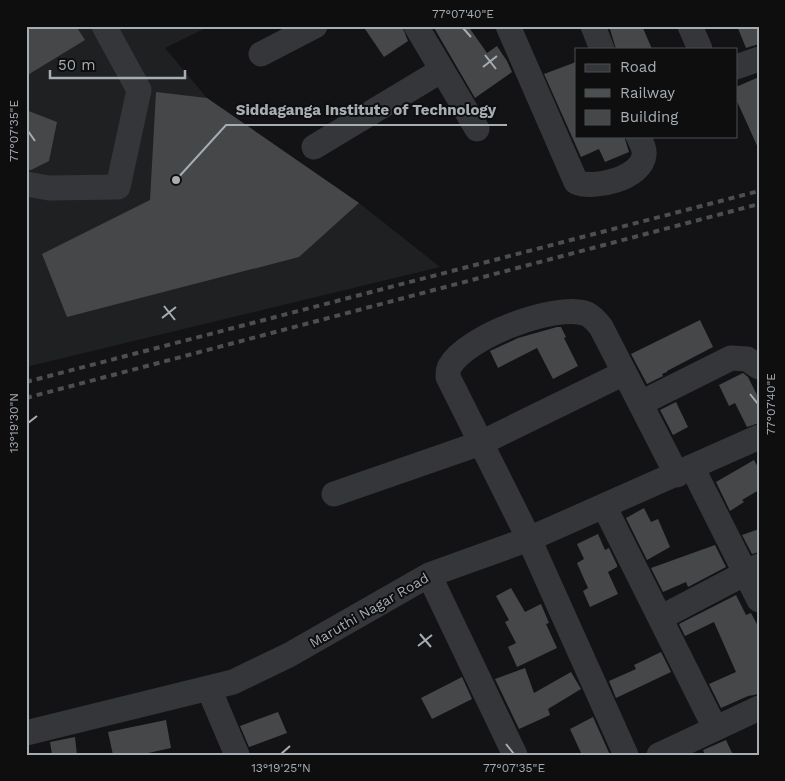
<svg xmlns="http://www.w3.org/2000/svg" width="785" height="781" font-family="'Work Sans',sans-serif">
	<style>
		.built { fill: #1f2021 }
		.building { fill: #454749 }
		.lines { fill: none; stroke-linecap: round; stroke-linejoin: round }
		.minor { stroke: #353639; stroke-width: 25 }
		.rail { stroke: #4c4f52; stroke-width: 4; stroke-dasharray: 6 5; stroke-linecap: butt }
		.ticks { fill: none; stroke: #a6adb3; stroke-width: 2 }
		.labels { text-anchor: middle; stroke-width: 4; stroke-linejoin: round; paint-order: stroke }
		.street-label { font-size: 14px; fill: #a6adb3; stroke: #0e0e0f }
		.leader { fill: none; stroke: #a6adb3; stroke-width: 2 }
		.callout-dot { fill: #a6adb3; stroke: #0e0e0f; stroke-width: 2 }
		.callout-label { font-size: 15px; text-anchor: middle; font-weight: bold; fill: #a6adb3; stroke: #0e0e0f; stroke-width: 4; stroke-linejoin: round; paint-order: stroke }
		.neatline { fill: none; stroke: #a6adb3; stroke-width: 2 }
		.ticks-label { font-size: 12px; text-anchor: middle; fill: #a6adb3 }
	</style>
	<rect width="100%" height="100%" fill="#131315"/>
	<!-- built -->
	<path class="built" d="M26,26H210L165,48L207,98L359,203L440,267L26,367Z"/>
	<!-- building -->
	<path class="building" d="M26,26H76L85,40L26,76Z
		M363,26H402L408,41L384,57Z
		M433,26H468L487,53L497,46L507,61L512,72L475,98Z
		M609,26H642L652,49H616Z
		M737,26H759V44L746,48Z
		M576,62V136H624L629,152L605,162L599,149L581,157L544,74Z
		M759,77V150L736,99V87Z
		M156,92L207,98L359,203L299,257L67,317L42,254L150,200Z
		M26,110L57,122L49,161L31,170H26Z
		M700,320L713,347L667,371V372L662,374L663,376L647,384L631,354Z
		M557,327H561L566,337L564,338L578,366L553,379L537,348L498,368L490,351L518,338Z
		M743,373L748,377L759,399V423L747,427L735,403L729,406L719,385Z
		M676,402L688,427L673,435L660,410Z
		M754,460L759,469V490L742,500L744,502L730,511L716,482Z
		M644,508L651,522L658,519L670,547L647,560L626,518Z
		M759,529V552L752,554L742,535Z
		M598,534L605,550L609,548L617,565V567L608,572L618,594L590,607L583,591L588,588L577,563L584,559L577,544Z
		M715,545L726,567L688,587L686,582L663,592L651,568Z
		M511,588L525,612L541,604L549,623L546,624L557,648L517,667L508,647L516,643L505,622L509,620L496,596Z
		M736,595L746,615L751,613L759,628V694L748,696L721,708L709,684L736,672L714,622L685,636L679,624Z
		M661,652L671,672L616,698L609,681L636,669L634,665Z
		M525,668L534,693L571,672L581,689L548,709L550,715L519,729L495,679Z
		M462,677L472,699L432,719L421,698Z
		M278,712L287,733L249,747L240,726Z
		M593,717L610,755H582L570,729Z
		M166,720L171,748L139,755H113L108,732Z
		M75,737L77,755H52L50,742Z
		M726,740L733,755H705L703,750Z"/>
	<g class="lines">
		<!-- minor -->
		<path class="minor" d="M416,26L477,129
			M508,26L576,182C594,190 642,178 644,155C645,149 641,142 638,136
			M593,26L602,49
			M690,26L700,49
			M261,54L315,26
			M736,67L759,59
			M314,147L442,70
			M26,184L49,188L118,187L139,90L104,26
			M641,403L731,358L747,359L759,367
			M692,467L759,600
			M334,494L481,443L624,373
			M604,506L715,728
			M429,575L515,755
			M660,618L759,566
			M209,689L237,755
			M26,733L233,682L289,655L429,575L529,539L759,437
			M626,755L529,539L448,377C448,373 448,369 450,366C466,337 556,302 587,314C593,317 597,322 601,327L677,475
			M659,755L759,708"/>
		<!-- rail -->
		<path class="rail" d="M26,382L759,191
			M26,398L759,204"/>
	</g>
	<!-- ticks -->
	<path class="ticks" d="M463,28L471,37M485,55L496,69M483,67L497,56M28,131L35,141M164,306L175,320M162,318L176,307M750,394L758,404M28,423L37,416M420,634L431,647M418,646L432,635M506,744L514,754M281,754L290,746"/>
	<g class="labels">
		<!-- street labels -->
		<g class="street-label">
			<text transform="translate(369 610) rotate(-30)" y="5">Maruthi Nagar Road</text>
		</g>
	</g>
	<!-- callouts -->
	<path class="leader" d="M176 180L226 125H507"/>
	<circle class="callout-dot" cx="176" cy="180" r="5"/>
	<g class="callout-label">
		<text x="366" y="115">Siddaganga Institute of Technology</text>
	</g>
	<!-- border -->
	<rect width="785" height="781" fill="none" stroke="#0e0e0f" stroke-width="55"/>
	<!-- legend -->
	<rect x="575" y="48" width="162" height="90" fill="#0e0e0f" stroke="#4b4e51"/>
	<rect x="585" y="64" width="25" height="8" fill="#353639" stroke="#4b4e51"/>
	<text x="620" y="72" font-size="15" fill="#a6adb3">Road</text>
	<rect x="585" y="89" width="25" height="8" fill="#4c4f52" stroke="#4b4e51"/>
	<text x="620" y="98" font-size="15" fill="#a6adb3">Railway</text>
	<rect x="585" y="110" width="25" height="15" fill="#454749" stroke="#4b4e51"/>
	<text x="620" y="122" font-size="15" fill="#a6adb3">Building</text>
	<!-- scale -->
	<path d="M50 70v8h135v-8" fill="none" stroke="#a6adb3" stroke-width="2.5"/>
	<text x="58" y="70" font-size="15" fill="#a6adb3" stroke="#0e0e0f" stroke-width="4" paint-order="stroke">50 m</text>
	<rect x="28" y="28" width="730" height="726" class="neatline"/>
	<g class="ticks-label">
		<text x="463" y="18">77°07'40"E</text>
		<text transform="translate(14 131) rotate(-90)" y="4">77°07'35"E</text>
		<text transform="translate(771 404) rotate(-90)" y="4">77°07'40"E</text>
		<text transform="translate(14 423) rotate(-90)" y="4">13°19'30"N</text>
		<text x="281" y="772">13°19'25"N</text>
		<text x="514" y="772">77°07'35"E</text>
	</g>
</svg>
